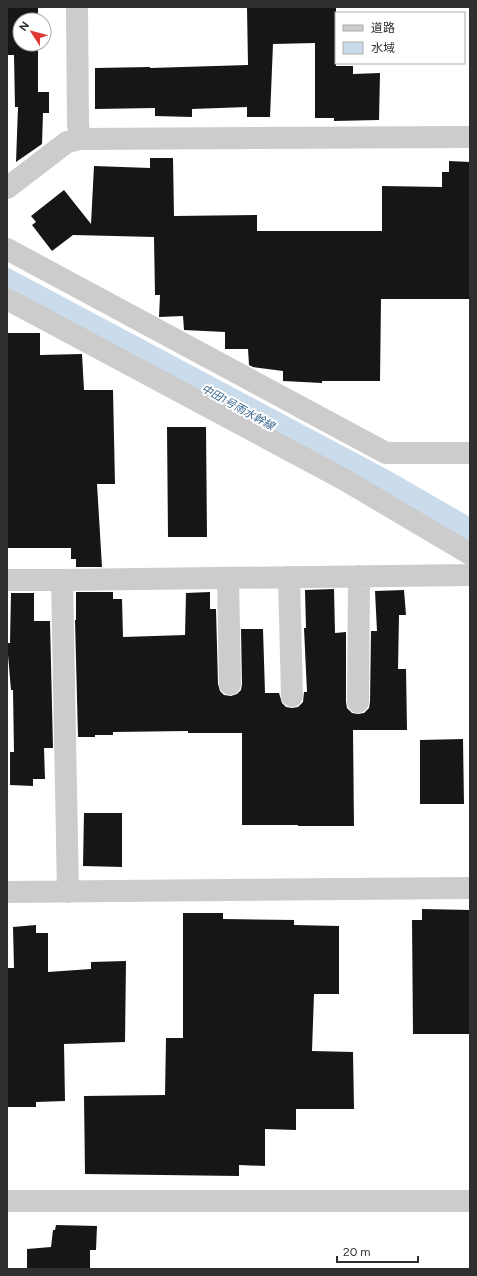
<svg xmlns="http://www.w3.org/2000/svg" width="477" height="1276" font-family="Figtree,'Noto Sans JP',sans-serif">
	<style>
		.water { fill: #cadbeb }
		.building { fill: #161616 }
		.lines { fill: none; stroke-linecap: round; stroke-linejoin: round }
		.minor { stroke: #ccc; stroke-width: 22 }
		.labels { text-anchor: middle; stroke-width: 4; stroke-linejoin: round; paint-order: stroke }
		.water-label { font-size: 11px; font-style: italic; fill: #3e6990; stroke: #fff }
	</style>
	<rect width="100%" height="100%" fill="#fff"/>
	<!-- water -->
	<path class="water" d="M7,267L392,472L470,517V545L7,291Z"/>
	<!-- building -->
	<path class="building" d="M7,7H38V20H20V44H38V92H49V113H43L42,144L16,162L18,107H15L14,55H7Z
		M247,7H336V66H353V74L380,73L379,120L334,121V118H315V43L273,44L270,117H247V107L192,109V117L155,116V108L95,109V68L150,67V68L248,65Z
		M150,158H173L174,216L257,215V231H382V186L442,187V172H449V161L470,162V299H381L380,381H322V383L283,381V371L253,367L249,365L248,349H225V332L184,330L183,316L159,317L160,295H155L154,237L73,235L52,251L32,225L36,222L31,216L64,190L91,224L94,166L150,168Z
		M7,333H40V355L82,354L84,390H113L115,484H97L102,567H76V559H71V548H7Z
		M167,427H206L207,537H168Z
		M334,589L335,633L346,632V702L347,708L352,713L358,714L364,713L369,708L370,702L371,631H377L375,591L404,590L406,615H399L398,669H406L407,730H353L354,826H298V825H242V733H188V731L113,732V735H95V737H78L75,620H76V592H113V599H122L123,637L185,635L186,593L210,592V609H216L218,684L220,691L224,695L231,696L237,694L241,690L242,684L241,629H263L265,693H279L282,703L286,707L292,708L298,707L303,702L304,692H307L304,628H306L305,590Z
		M11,593H34V621H50L53,748H44L45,779H33V786L10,785V752H14L13,690H11L7,643H10Z
		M463,739L464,804H420V740Z
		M84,813H122V867L83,866Z
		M422,909L470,910V1034H413L412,920H422Z
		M183,913H223V919L294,920V925L339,926V994H314L312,1051L353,1052L354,1109H296V1130L265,1129V1166L239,1165V1176L85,1174L84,1096L165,1095L166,1038H183Z
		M36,925V933H48V972L91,969V962L126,961L125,1042L64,1044L65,1101L36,1102V1107H7V968H14L13,927Z
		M56,1225L97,1226L96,1250H90V1269H27V1249L51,1247L53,1230H55Z"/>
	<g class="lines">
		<!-- minor -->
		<path class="minor" d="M77,7L78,124L80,139
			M7,188L67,142L80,139L470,137
			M7,249L386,453H470
			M7,299L345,480L470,554
			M289,577L292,696
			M228,578L230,684
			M7,580H62L470,575
			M62,580L68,892
			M358,702L359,576
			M7,892L470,888
			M7,1201H470"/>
	</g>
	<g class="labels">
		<!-- water labels -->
		<g class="water-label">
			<text transform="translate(238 407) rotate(29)" y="4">中田1号雨水幹線</text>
		</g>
	</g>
	<!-- border -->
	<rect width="477" height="1276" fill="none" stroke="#2f2f2f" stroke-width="16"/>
	<!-- legend -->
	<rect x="335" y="12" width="130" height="52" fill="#ffffff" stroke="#acacac"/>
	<rect x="343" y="25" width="20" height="6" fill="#cccccc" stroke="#acacac"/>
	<text x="371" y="32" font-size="12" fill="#2f2f2f">道路</text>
	<rect x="343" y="42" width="20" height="12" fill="#cadbeb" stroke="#acacac"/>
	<text x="371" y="52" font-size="12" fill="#2f2f2f">水域</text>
	<!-- north arrow -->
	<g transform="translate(32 32) rotate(306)"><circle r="19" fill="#ffffff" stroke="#acacac"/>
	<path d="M0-3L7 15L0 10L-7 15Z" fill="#e23835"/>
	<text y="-6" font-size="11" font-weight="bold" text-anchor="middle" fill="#2f2f2f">N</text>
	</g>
	<!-- scale -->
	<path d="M337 1256v6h81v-6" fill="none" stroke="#2f2f2f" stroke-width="2"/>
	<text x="343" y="1256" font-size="12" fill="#2f2f2f" stroke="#ffffff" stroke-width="3" paint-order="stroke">20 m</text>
</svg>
